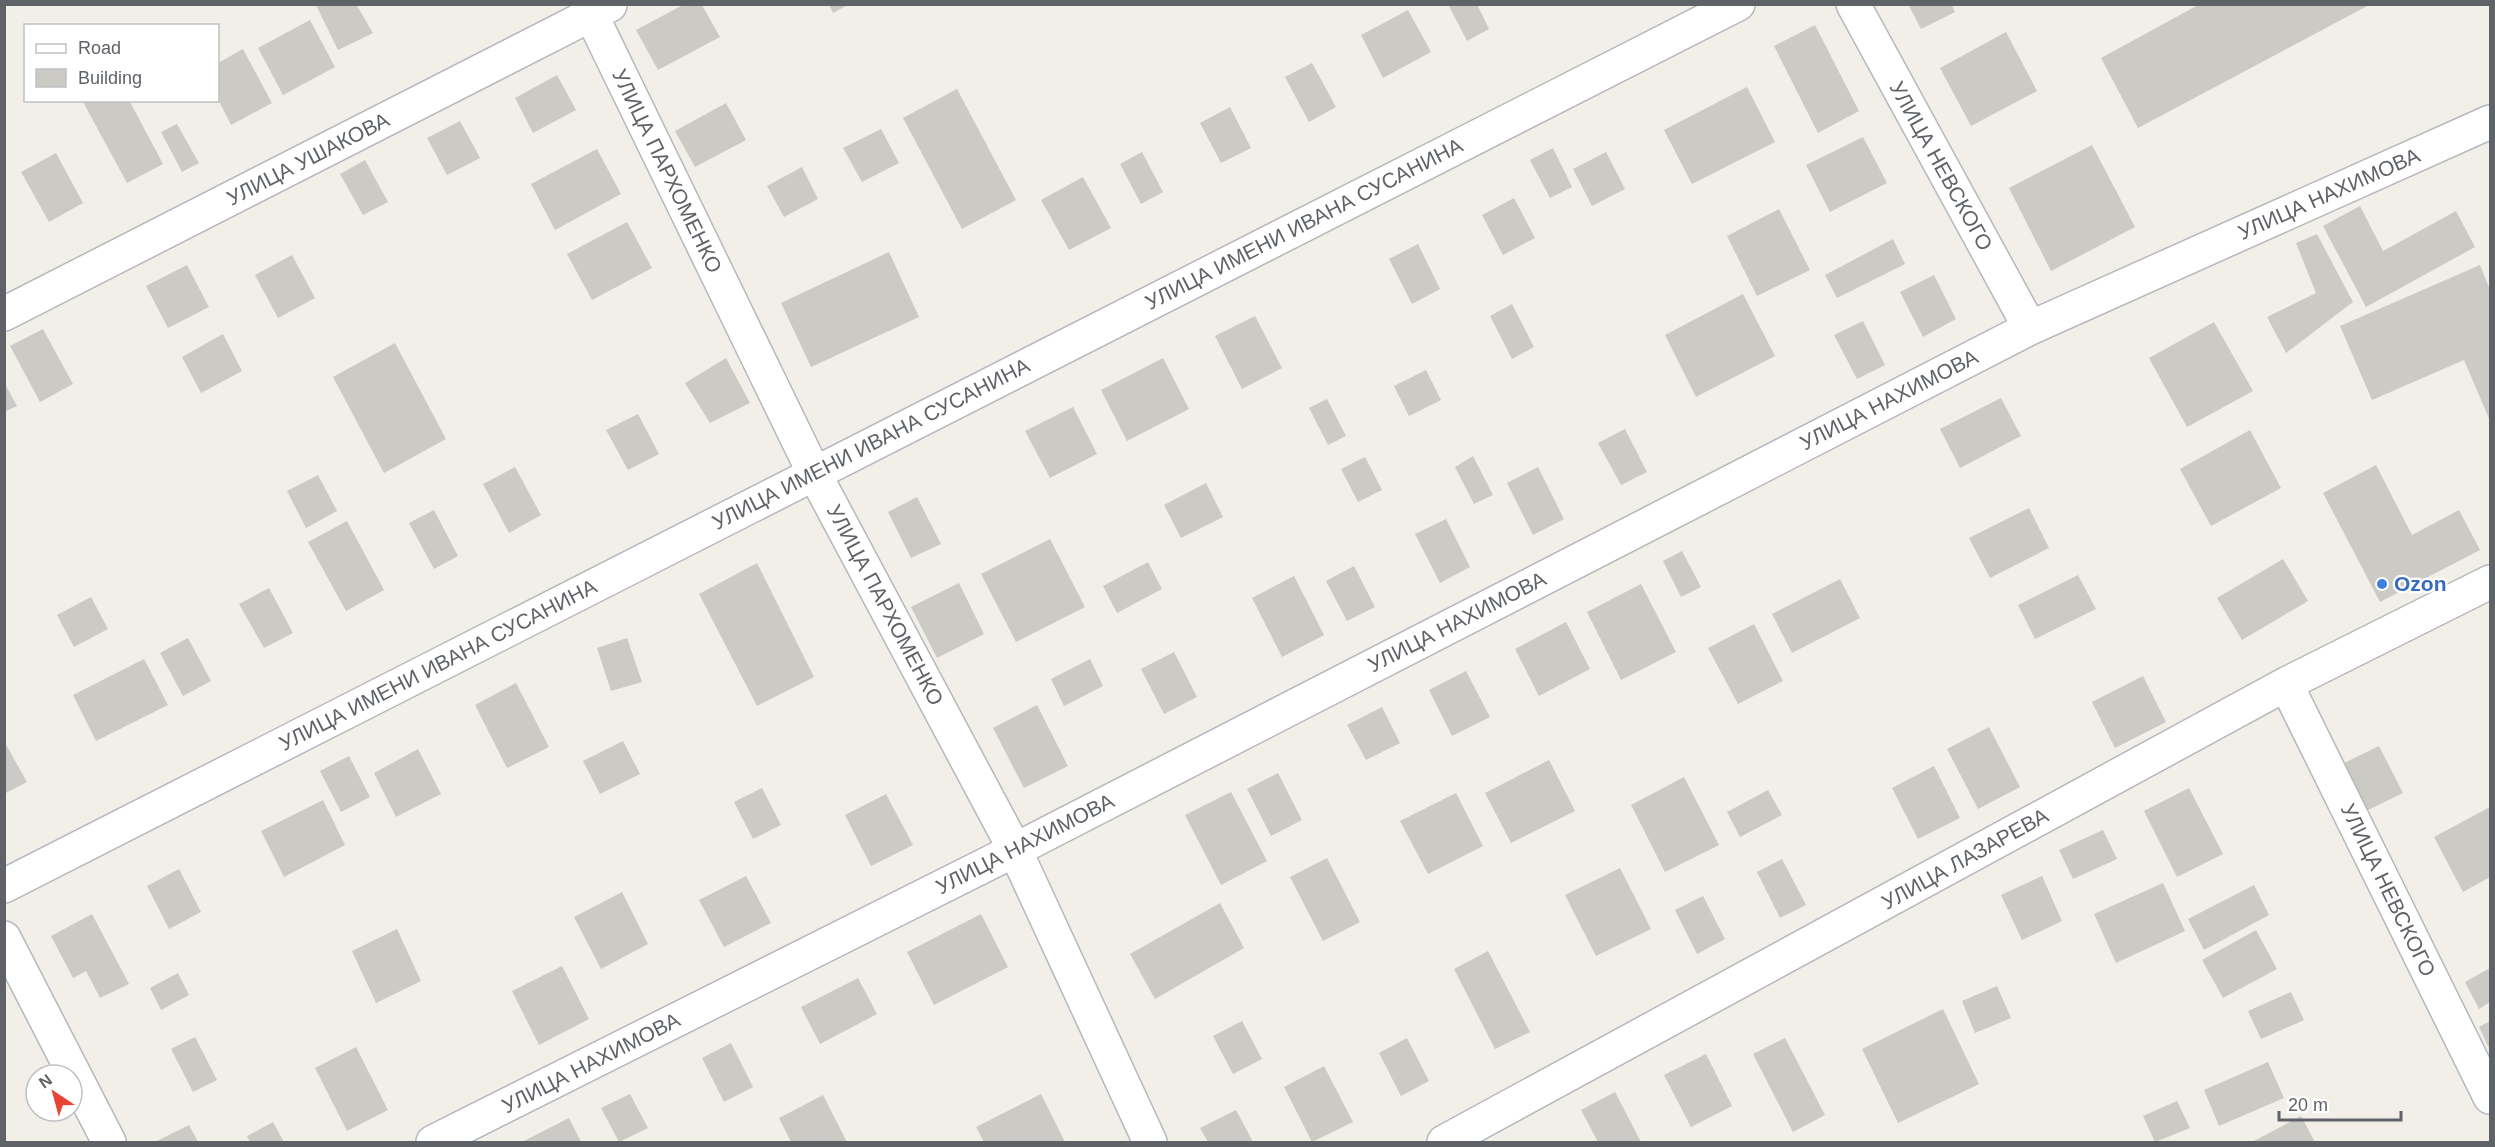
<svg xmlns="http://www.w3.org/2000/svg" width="2495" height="1147" font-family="Arial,sans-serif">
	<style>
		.building { fill: #cccac5 }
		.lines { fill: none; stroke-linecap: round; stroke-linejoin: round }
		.minor-casing { stroke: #b5b8bc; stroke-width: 36 }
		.minor { stroke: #fff; stroke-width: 33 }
		.shop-dot { fill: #3f7fe0; stroke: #fff; stroke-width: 2 }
		.labels { text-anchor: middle; stroke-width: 4.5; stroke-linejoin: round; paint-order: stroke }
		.street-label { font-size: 21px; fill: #5f6368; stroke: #fff }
		.shop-label { font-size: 21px; font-weight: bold; fill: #366cbe; stroke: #fff; text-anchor: start }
	</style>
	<rect width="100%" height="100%" fill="#f1efe8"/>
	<!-- building -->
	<path class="building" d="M356,4L373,33L338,50L316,5Z
		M829,4H849L833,13Z
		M1448,4H1477L1489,29L1467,41Z
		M1908,4H1951L1955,12L1921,29Z
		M2200,4H2371L2138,128L2101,58Z
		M683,5H702L720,37L658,70L636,30Z
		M1408,10L1431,52L1383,78L1361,35Z
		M310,20L335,67L283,95L258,48Z
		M1815,25L1859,111L1818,133L1774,46Z
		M2006,32L2037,91L1971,126L1940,68Z
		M243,49L272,103L231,125L218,99V63Z
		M1312,63L1336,107L1309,122L1285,77Z
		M557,75L576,110L533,133L515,98Z
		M1747,87L1775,142L1692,184L1664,130Z
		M957,89L1016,200L962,229L903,118Z
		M86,100H129L163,164L127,183L83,102Z
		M726,103L746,140L695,167L675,131Z
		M1230,107L1251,148L1221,163L1200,123Z
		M460,121L480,158L447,175L427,138Z
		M177,124L199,163L182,172L161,132Z
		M881,129L899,163L862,182L843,148Z
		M1863,137L1887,183L1830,212L1806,165Z
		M2092,145L2135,227L2051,271L2009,188Z
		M1553,148L1572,187L1550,198L1530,160Z
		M597,149L621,194L555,230L531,184Z
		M1142,152L1163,192L1141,204L1120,164Z
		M1606,152L1625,189L1592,206L1573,169Z
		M56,153L83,203L49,222L21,172Z
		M365,160L388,202L363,215L340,174Z
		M802,167L818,199L784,217L767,186Z
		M1083,177L1111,228L1069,250L1041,200Z
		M1514,198L1535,238L1503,255L1482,215Z
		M2360,206L2383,251L2456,211L2475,247L2366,307L2323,226Z
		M1779,209L1810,270L1757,296L1727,236Z
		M627,222L652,268L592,300L567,254Z
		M2317,234L2353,302L2286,353L2267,317L2316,293L2296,243Z
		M1893,239L1905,264L1837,298L1825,275Z
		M1418,244L1440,289L1412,304L1389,259Z
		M889,252L919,317L811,367L781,303Z
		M292,255L315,298L278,318L255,275Z
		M187,265L209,307L168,328L146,286Z
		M2480,265L2490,290V421L2464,360L2372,400L2340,326Z
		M1934,275L1956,319L1923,337L1900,292Z
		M1743,294L1775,356L1696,397L1665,335Z
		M1512,304L1534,347L1512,359L1490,316Z
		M1255,316L1282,368L1242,389L1215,336Z
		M1863,321L1885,365L1857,379L1834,335Z
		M2214,322L2253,391L2187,427L2149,358Z
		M43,329L73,384L40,402L10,346Z
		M223,334L242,371L201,393L182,357Z
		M395,343L446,439L384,473L333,377Z
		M726,358L750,403L710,423L685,383Z
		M1163,358L1189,409L1127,441L1101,390Z
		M1426,370L1441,400L1409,416L1394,386Z
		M4,382L17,406L4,412Z
		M2001,398L2021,436L1960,468L1940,429Z
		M1327,399L1346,436L1328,445L1309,408Z
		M1073,407L1097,454L1050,478L1025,431Z
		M638,414L659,454L628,470L606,430Z
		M1625,429L1647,472L1621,485L1598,443Z
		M2250,430L2281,488L2211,526L2180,469Z
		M1473,456L1493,495L1474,504L1455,467Z
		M1365,457L1382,490L1358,502L1341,469Z
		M2376,465L2412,535L2459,510L2480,550L2380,602L2323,493Z
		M515,467L541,515L509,533L483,484Z
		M1538,467L1564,519L1533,535L1507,483Z
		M318,475L337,511L306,528L287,491Z
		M1206,483L1223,517L1181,538L1164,505Z
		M917,497L941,544L911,558L888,512Z
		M2029,508L2049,548L1990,578L1969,538Z
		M434,510L458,556L434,569L409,523Z
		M1446,519L1470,567L1440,583L1415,534Z
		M347,521L384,590L346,611L308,542Z
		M1050,539L1085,607L1016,642L981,574Z
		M1682,551L1701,587L1681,597L1663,561Z
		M2283,559L2308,601L2242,640L2217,598Z
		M1148,562L1162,589L1117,613L1103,586Z
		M757,563L814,677L757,706L699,594Z
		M1354,566L1375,607L1347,621L1326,581Z
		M2078,575L2096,609L2035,639L2018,605Z
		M1294,576L1324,635L1282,657L1252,598Z
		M1840,579L1860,618L1792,653L1772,614Z
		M959,583L984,634L937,658L911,607Z
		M1641,584L1676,652L1621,680L1587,612Z
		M269,588L293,633L264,648L239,604Z
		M91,597L108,629L74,647L57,615Z
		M1566,622L1590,669L1539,696L1515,649Z
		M1754,624L1783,681L1738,704L1708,648Z
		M188,638L211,681L183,696L160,653Z
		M627,638L642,682L611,691L597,648Z
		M1174,652L1197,697L1164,714L1141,669Z
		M144,659L168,705L96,741L73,695Z
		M1090,659L1103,686L1064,706L1051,679Z
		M1466,671L1490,717L1452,736L1429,690Z
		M2143,676L2166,722L2115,748L2092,702Z
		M516,683L549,747L507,768L475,705Z
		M1037,705L1068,766L1024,788L993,728Z
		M1382,707L1400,743L1366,760L1347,725Z
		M1989,727L2020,787L1978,809L1947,749Z
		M4,741L27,782L4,794Z
		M623,741L640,774L600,794L583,761Z
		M2379,746L2403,793L2366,811L2342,764Z
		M418,749L441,794L396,817L374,773Z
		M349,756L370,797L341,812L320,771Z
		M1549,760L1575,811L1511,843L1485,793Z
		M1934,766L1960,818L1918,839L1892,788Z
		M1278,773L1302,820L1271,836L1247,789Z
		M1684,777L1719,845L1665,872L1631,805Z
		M762,788L781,825L753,839L734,802Z
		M2189,788L2223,854L2177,877L2144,811Z
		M1768,790L1782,815L1740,837L1727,812Z
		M1231,792L1267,861L1221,885L1185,815Z
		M1456,793L1483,846L1428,874L1400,821Z
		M886,794L913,845L871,866L845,815Z
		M323,800L345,845L284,877L261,831Z
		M2490,807V877L2463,892L2434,837Z
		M2103,830L2117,859L2073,879L2059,850Z
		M1327,858L1360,922L1323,941L1290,877Z
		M1782,859L1806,905L1780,918L1757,872Z
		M1620,868L1651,929L1596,956L1565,895Z
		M179,869L201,912L169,929L147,886Z
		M746,876L771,923L724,947L699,900Z
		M2042,876L2062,921L2022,940L2001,895Z
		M2163,883L2185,931L2116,963L2094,914Z
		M2254,885L2269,915L2204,950L2188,919Z
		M622,892L648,944L601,969L574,917Z
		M1703,896L1725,939L1697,954L1675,910Z
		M1220,903L1244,948L1155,999L1130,954Z
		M92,914L129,984L100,998L86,971L73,978L51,936Z
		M981,914L1008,967L934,1005L907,952Z
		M397,929L421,981L376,1003L352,951Z
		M2256,930L2277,969L2223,998L2202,960Z
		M1488,951L1530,1032L1495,1049L1454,969Z
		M562,966L589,1019L539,1045L512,991Z
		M2490,968V1002L2479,1009L2465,982Z
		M178,973L189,995L161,1010L150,988Z
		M858,978L877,1014L820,1044L801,1007Z
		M1997,986L2011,1018L1975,1033L1962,1001Z
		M2291,992L2304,1020L2261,1039L2248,1011Z
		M1943,1009L1979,1084L1898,1123L1862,1049Z
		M1242,1021L1262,1059L1233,1074L1213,1036Z
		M2490,1021V1050L2479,1027Z
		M195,1037L217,1080L193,1092L171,1049Z
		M1407,1038L1429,1081L1401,1096L1379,1053Z
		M1785,1038L1825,1115L1793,1132L1753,1054Z
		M731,1043L753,1087L724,1102L702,1058Z
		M356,1047L388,1110L347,1131L315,1068Z
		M1706,1054L1732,1106L1691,1127L1664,1075Z
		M2268,1062L2284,1098L2219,1126L2204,1090Z
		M1324,1066L1353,1122L1312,1142L1284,1087Z
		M1615,1092L1641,1142H1598L1581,1110Z
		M630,1094L648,1128L619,1142L601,1108Z
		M1041,1094L1065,1142H984L976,1127Z
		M823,1095L847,1142H791L779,1118Z
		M2177,1101L2190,1128L2155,1142L2143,1116Z
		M1236,1110L1253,1142H1208L1200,1128Z
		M2301,1116L2315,1142H2255L2254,1141Z
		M569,1118L581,1142H522Z
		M273,1122L284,1142H250L247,1136Z
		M189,1125L198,1142H155Z"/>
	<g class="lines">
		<!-- minor casing -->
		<g class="minor-casing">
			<path id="minor" d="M586,4L814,473L1015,850L1150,1142
				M1853,4L2030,328
				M4,314L610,5
				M2286,684L2490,1097
				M4,886L1738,4
				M4,938L109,1142
				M433,1142L1015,850L2030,328L2490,122
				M1444,1142L2286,684L2490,582"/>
		</g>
		<!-- minor -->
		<use href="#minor" class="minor"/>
	</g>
	<!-- markers -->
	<circle class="shop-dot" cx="2382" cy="584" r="6"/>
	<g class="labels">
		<!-- street labels -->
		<g class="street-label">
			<text transform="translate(308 159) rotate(-27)" y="7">УЛИЦА УШАКОВА</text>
			<text transform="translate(1941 166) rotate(61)" y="7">УЛИЦА НЕВСКОГО</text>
			<text transform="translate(667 171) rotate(64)" y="7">УЛИЦА ПАРХОМЕНКО</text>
			<text transform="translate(2329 194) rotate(-24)" y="7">УЛИЦА НАХИМОВА</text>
			<text transform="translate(1304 224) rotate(-27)" y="7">УЛИЦА ИМЕНИ ИВАНА СУСАНИНА</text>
			<text transform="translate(1889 400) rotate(-27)" y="7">УЛИЦА НАХИМОВА</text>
			<text transform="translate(871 444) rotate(-27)" y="7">УЛИЦА ИМЕНИ ИВАНА СУСАНИНА</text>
			<text transform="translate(885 605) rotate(62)" y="7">УЛИЦА ПАРХОМЕНКО</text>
			<text transform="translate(1457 622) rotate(-27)" y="7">УЛИЦА НАХИМОВА</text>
			<text transform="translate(438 665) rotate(-27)" y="7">УЛИЦА ИМЕНИ ИВАНА СУСАНИНА</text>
			<text transform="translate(1025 844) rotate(-27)" y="7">УЛИЦА НАХИМОВА</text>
			<text transform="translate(1965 859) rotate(-29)" y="7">УЛИЦА ЛАЗАРЕВА</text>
			<text transform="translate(2388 890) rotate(64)" y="7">УЛИЦА НЕВСКОГО</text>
			<text transform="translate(591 1063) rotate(-27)" y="7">УЛИЦА НАХИМОВА</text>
		</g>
		<!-- shop labels -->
		<g class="shop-label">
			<text x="2394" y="591">Ozon</text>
		</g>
	</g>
	<!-- border -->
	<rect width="2495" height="1147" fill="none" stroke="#5f6368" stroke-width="12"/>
	<!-- legend -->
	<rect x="24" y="24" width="195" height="78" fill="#ffffff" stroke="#bfc1c3" stroke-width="1.5"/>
	<rect x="36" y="44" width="30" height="9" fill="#ffffff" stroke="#bfc1c3" stroke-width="1.5"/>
	<text x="78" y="54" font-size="18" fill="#5f6368">Road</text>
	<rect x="36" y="69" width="30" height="18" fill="#cccac5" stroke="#bfc1c3" stroke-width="1.5"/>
	<text x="78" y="84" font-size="18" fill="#5f6368">Building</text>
	<!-- north arrow -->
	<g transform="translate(54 1093) rotate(324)"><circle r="28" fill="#ffffff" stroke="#bfc1c3" stroke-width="1.5"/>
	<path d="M0-4.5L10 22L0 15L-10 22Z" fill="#ea4335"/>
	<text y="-9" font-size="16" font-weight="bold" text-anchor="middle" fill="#5f6368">N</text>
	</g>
	<!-- scale -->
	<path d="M2279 1111v9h122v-9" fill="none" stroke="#5f6368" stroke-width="3"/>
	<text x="2288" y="1111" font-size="18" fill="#5f6368" stroke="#ffffff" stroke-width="4.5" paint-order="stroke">20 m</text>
</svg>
